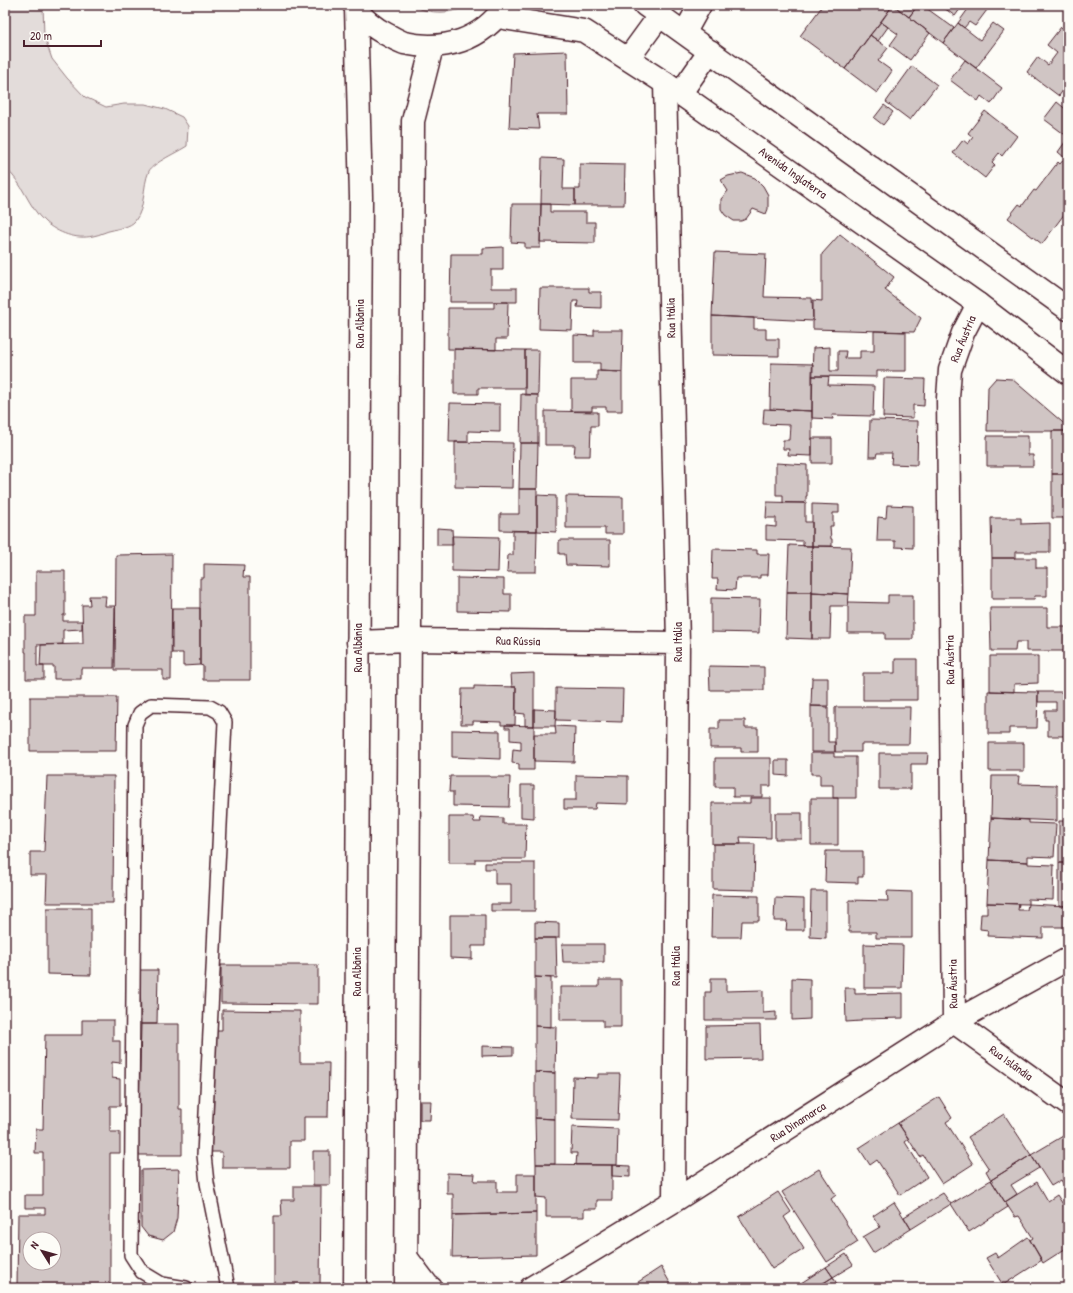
<svg xmlns="http://www.w3.org/2000/svg" width="1073" height="1293" font-family="'Patrick Hand',sans-serif">
	<style>
		.green { fill: #e3dcda; stroke: #967e82 }
		.building { fill: #d0c5c4; stroke: #4a1f2b; fill-rule: evenodd }
		.lines { fill: none; stroke-linecap: round; stroke-linejoin: round }
		.service-casing { stroke: #4a1f2b; stroke-width: 16 }
		.minor-casing { stroke: #4a1f2b; stroke-width: 25 }
		.secondary-casing { stroke: #4a1f2b; stroke-width: 25 }
		.primary-casing { stroke: #4a1f2b; stroke-width: 25 }
		.service { stroke: #fdfcf7; stroke-width: 13 }
		.minor { stroke: #fdfcf7; stroke-width: 22 }
		.secondary { stroke: #fdfcf7; stroke-width: 22 }
		.primary { stroke: #fdfcf7; stroke-width: 22 }
		.labels { text-anchor: middle; stroke-width: 3.5; stroke-linejoin: round; paint-order: stroke }
		.street-label { font-size: 12px; fill: #4a1f2b; stroke: #fdfcf7 }
	</style>
	<rect width="100%" height="100%" fill="#fdfcf7"/>
	<filter id="ink" filterUnits="userSpaceOnUse"><feTurbulence type="fractalNoise" baseFrequency=".025" numOctaves="2"/><feDisplacementMap in="SourceGraphic" scale="8" xChannelSelector="R" yChannelSelector="G"/><feConvolveMatrix kernelMatrix="1 2 1 2 8 2 1 2 1" color-interpolation-filters="sRGB"/></filter>
	<g filter="url(#ink)">
		<!-- green -->
		<path class="green" d="M5,5H43L44,36L52,59L67,78L85,97L106,107L124,104H145L165,109L182,117L188,126L187,146C178,152 153,163 149,171C142,187 146,207 135,221C130,227 120,228 113,230C106,231 100,235 93,236C76,240 58,233 45,222C28,207 23,182 5,168Z
			M412,5H470C453,14 429,15 412,5Z"/>
		<!-- building -->
		<path class="building" d="M823,5H893L845,69L800,36Z
			M893,5H918L909,17Z
			M893,5L930,33L910,60L890,45L898,34L881,22Z
			M918,5H922L954,28L943,43L909,17Z
			M940,5H963L955,16Z
			M971,5H980L987,10L975,26L969,22L964,28L958,23Z
			M881,22L888,27L878,41L870,35Z
			M958,23L980,40L993,23L1004,31L976,68L943,43Z
			M1061,27L1068,32V83L1059,96L1027,72L1038,57L1048,65L1057,53L1047,45Z
			M870,35L888,48L878,61L892,71L877,93L845,69Z
			M567,51L568,114H537L539,129L509,128L513,53Z
			M965,60L1002,88L991,104L981,96L978,101L950,80Z
			M912,66L937,85L910,120L886,102Z
			M1057,102L1068,111V137L1044,119Z
			M884,105L893,112L883,125L874,118Z
			M985,111L1017,136L1002,156L999,153L992,162L995,165L985,178L953,153L963,140L968,144L973,137L968,133Z
			M1068,138V209L1042,244L1008,218L1019,204L1022,206L1034,190L1036,191L1058,162L1060,164L1065,158L1058,152Z
			M542,158L564,159L563,189H575V205L541,204Z
			M580,164L625,165L624,205H575V189H580Z
			M742,173L755,178L763,186L768,195V209L766,214L753,209L746,219L741,221H734L725,215L721,209V199L728,191L721,180L728,176Z
			M512,204H541L540,248H525V243L511,242Z
			M541,204H550V212H586V222H595V243L540,242Z
			M840,234L894,277L885,290L921,318L914,332L813,329V300L822,301V254Z
			M503,247V270H491V288H517V302H450L451,254H483V248Z
			M715,252L766,254L764,297L812,298L813,321L712,316Z
			M540,288H589V292H601V308L577,307L578,301H573L572,330L539,329Z
			M494,302H508L507,339H496V350L448,349V308H494Z
			M712,316L754,318V329H766V339H779V356L712,355Z
			M594,330H623L622,372L600,371V363H574V335L594,336Z
			M874,331L906,332V371H877V377L812,376L813,348L830,347V371H838V351H846L845,358H860V351H874Z
			M454,349L525,350V388H478V394H454Z
			M525,350H539L538,395H525Z
			M771,363L813,364L812,411L770,409Z
			M597,371L622,372V411H606V407H592V411H571V380H597Z
			M812,376H829L828,385L874,386L873,416L832,415L833,419L812,418Z
			M884,378L925,379L924,406L913,405V418L883,417Z
			M996,378L1012,379L1068,427V431H987L988,387Z
			M521,394L538,395V443H520Z
			M450,403L500,404V432L468,431V442H449Z
			M764,409L812,411V456L788,455L789,449H783V440H789L790,425L763,424Z
			M545,411L598,412V426H591L590,456H574L575,445H545Z
			M870,420L918,421L917,465L891,464L892,453H877L876,457H869Z
			M1052,431H1068V474H1052Z
			M987,436H1028V455H1033V466H987Z
			M812,438H832V463H812Z
			M455,442L513,443L512,488L455,487Z
			M520,443H538L537,489H519Z
			M776,463L807,465V496H806V503H783V495H776Z
			M1052,474H1068V518H1052Z
			M519,489H537V531L500,530V514H519Z
			M537,495L556,496V532L537,531Z
			M566,496L623,497V534H605V528H566Z
			M767,502L805,503V522H812V546H803V541L766,540V526L776,527V518H766Z
			M812,504L839,505V513H833V526H830L831,539H832V546H812Z
			M887,505L913,506V548L895,547V541H877L878,517L886,518Z
			M991,518H1021V524L1050,523V552H1015V558H992Z
			M437,528L452,529L453,545H437Z
			M513,531H537L536,572H507L508,555H513Z
			M452,536L499,537L498,572L452,571Z
			M559,540H610V566L566,565L565,554H559Z
			M789,545L812,546V592H787Z
			M812,546L851,547L849,594L812,592Z
			M713,549L757,550V554H769L768,575H760V578H736L735,590L717,589L718,579H712Z
			M172,554L171,680H163V670H115L116,555Z
			M992,558H1036V568H1047V596H1035L1034,599H992Z
			M204,564L244,565L243,577H250V680H203V666L200,665V578H204Z
			M36,571H65V615H63V621H82V629L63,630V644L37,645V666H44V679H26V652H25V616H36Z
			M457,578L504,579V594H511V612L457,611Z
			M787,592H812V639L786,638Z
			M812,592L849,594L848,606H831L830,639H812Z
			M888,595H913V639H885V633H848V602L888,603Z
			M89,596H106L105,606H115L114,668H81V679H54V666H40L41,645L83,644L82,605H90Z
			M711,598L760,599L759,633L711,632Z
			M172,608H200V665L183,666V653H172Z
			M990,608H1047V627H1068V651H1026V642H1016L1015,651H991Z
			M990,656H1038V683L1014,684V692L990,691Z
			M895,659H917V700H863V673H895Z
			M709,666L764,667V690H710Z
			M534,673V726H525V714L516,713V687H512L511,674Z
			M812,678H828V706H811Z
			M474,686L516,687L515,725H501V722L473,721V724H461L462,689H474Z
			M556,688L623,689L622,722L556,720Z
			M988,691L1038,692L1037,728H1009V734H988Z
			M1038,692H1068V736H1048V720H1045V710H1056V702H1038Z
			M30,697H117L116,751H30Z
			M811,706L828,707V742H835V752H811Z
			M835,707H910L909,744H861V752H835Z
			M534,709L556,710L555,726H534Z
			M719,720H745V728H758V752H741V748H710V729H719Z
			M505,725L534,726V770H519V764L512,763L513,749L521,750V741L510,740V728H505Z
			M555,726L575,727L574,762L534,761V734H556Z
			M452,730L500,731V759L452,757Z
			M989,743H1024V771H989Z
			M811,753H834V757H856V798H833V785H820V774H811Z
			M879,753H928L927,764H911V789H879Z
			M715,758H771V786H762V797H733V787H715Z
			M775,760H788V776L775,775Z
			M576,775L628,776V804L596,803L595,809H564V800H576Z
			M47,776H114L113,903H46L47,875H30V852H44Z
			M450,776H490V777H510L509,807L453,806V792H449Z
			M992,776H1019L1018,784L1057,785V821L991,818Z
			M521,785H534V818L521,817Z
			M750,798H771V838L740,837L741,844H712V803H750Z
			M811,798H838V845H811Z
			M775,813H802V839H775Z
			M449,817H473L474,822H481L480,817L503,818V824H526L525,859H475V863H449Z
			M991,818L1029,820V823L1056,824L1054,857L1028,856V862L989,860Z
			M1059,821H1068V863H1059Z
			M713,844H755L754,890L713,889Z
			M826,851H863V877H858V883L825,882Z
			M989,860L1028,862V864L1054,865L1053,900L1028,899V904L987,903Z
			M485,863H535V911H491V904H511V884H495V869H485Z
			M1059,863H1068V906H1059Z
			M811,891H826V938L810,937Z
			M887,891L912,892V938H876V932H849V900L888,901Z
			M712,895L759,896V921H742L741,937H711Z
			M775,898L804,899V930H786L787,921H774Z
			M987,903L1019,904L1018,910H1027L1028,904L1068,906V927H1043V938L987,936L988,930L980,929L981,914H987Z
			M47,908H91V975L47,974Z
			M450,915H485V946H472V959L450,958Z
			M535,922L559,923V938H535Z
			M535,938H556L557,978L535,977Z
			M562,944H604V962H563Z
			M864,944L903,945L902,988H864Z
			M221,965H318V1004L221,1003Z
			M140,970H158L157,1024H141Z
			M535,977L551,978V1027L535,1026Z
			M711,978H726V991L763,990V1013L776,1012V1020H705V992H711Z
			M792,978L810,979V1019L792,1020Z
			M599,980H621V1027H603V1020H560V987H599Z
			M845,988H855V994L903,993V1018L861,1019V1021L846,1022Z
			M222,1010L300,1011V1063H329L328,1117H304V1141H290V1168H222V1152H211V1030H222Z
			M82,1020H113V1041H120V1063L112,1062V1078L120,1079V1106H110V1132H120V1153H110V1285H120V1288H17L18,1214H45V1208H25V1195H43V1153H35L36,1129H43L45,1035H82ZM30,1239H54V1263H30Z
			M141,1024H179V1109H182V1155H138Z
			M760,1025L761,1058L706,1059V1026Z
			M535,1026L556,1027L555,1073L535,1072Z
			M482,1046L513,1047V1055L482,1056Z
			M535,1072L555,1073V1119L535,1118Z
			M598,1074H620L618,1120L572,1119L573,1077L598,1078Z
			M939,1097L952,1118L946,1122L973,1164L942,1184L923,1155L920,1157L898,1123Z
			M420,1101H431L430,1120H420Z
			M1004,1114L1031,1155L991,1180L986,1171L989,1169L968,1137Z
			M535,1118L555,1119V1164H536Z
			M898,1123L909,1139L905,1142L927,1177L900,1195L877,1160L870,1165L859,1148Z
			M572,1127L618,1129L617,1165H576L577,1153H571Z
			M1063,1136L1068,1143V1203L1062,1193L1067,1190L1061,1180L1051,1186L1031,1155Z
			M313,1151H330V1185H313Z
			M1031,1155L1039,1168L1011,1185L1017,1194L1005,1202L991,1180Z
			M536,1164L612,1165V1200H597V1209H584V1217H546V1198L536,1197Z
			M612,1165L630,1166V1177L612,1176Z
			M179,1169L177,1218L173,1232L163,1240L148,1236L141,1227V1170Z
			M819,1169L836,1195L831,1199L858,1242L827,1262L782,1192Z
			M447,1173L475,1174L474,1181H497V1192H517V1174H536V1213L453,1215V1194H447Z
			M991,1180L1008,1207L969,1232L951,1204Z
			M1037,1182L1048,1201L1057,1195L1068,1212V1247L1043,1263L1030,1240L1033,1238L1019,1216L1015,1217L1005,1202Z
			M294,1186H321L320,1288H274V1216H282L281,1200H294Z
			M778,1192L791,1212L784,1217L804,1249L772,1269L739,1217Z
			M943,1193L951,1204L911,1229L904,1217Z
			M894,1202L911,1229L873,1253L863,1237L880,1227L873,1216Z
			M536,1213V1255L452,1257L453,1215Z
			M1028,1237L1042,1260L1003,1285L986,1258L995,1253L998,1258Z
			M846,1254L853,1265L833,1277L826,1267Z
			M661,1267L673,1288H629Z
			M826,1267L833,1277L815,1288H805L801,1283Z
			M833,1277L839,1288H816Z"/>
		<g class="lines">
			<!-- service casing -->
			<g class="service-casing">
				<path id="service" d="M186,1288L162,1284L142,1272L131,1255L135,725L140,713L151,705L210,707L219,712L225,722L204,1155L207,1183L228,1288"/>
			</g>
			<!-- minor casing -->
			<g class="minor-casing">
				<path id="minor" d="M685,32L700,5
					M665,83L678,643L674,1201
					M978,304L963,333L950,370L948,398L954,1022L1068,1104
					M358,642L409,640L678,643
					M406,1257L428,1286L431,1288
					M531,1288L674,1201L954,1022L1068,959"/>
			</g>
			<!-- secondary casing -->
			<g class="secondary-casing">
				<path id="secondary" d="M645,5L1068,309
					M498,17L584,31L665,83L978,304L1068,373
					M628,59L660,15
					M680,94L710,51"/>
			</g>
			<!-- primary casing -->
			<g class="primary-casing">
				<path id="primary" d="M354,5C361,18 375,29 388,35C393,38 399,41 404,43C445,52 482,40 506,5
					M355,1288L361,197L356,8
					M406,1288L413,121L432,47"/>
			</g>
			<!-- service -->
			<use href="#service" class="service"/>
			<!-- minor -->
			<use href="#minor" class="minor"/>
			<!-- secondary -->
			<use href="#secondary" class="secondary"/>
			<!-- primary -->
			<use href="#primary" class="primary"/>
		</g>
	</g>
	<g class="labels">
		<!-- street labels -->
		<g class="street-label">
			<text transform="translate(793 173) rotate(35)" y="4">Avenida Inglaterra</text>
			<text transform="translate(671 318) rotate(-91)" y="4">Rua Itália</text>
			<text transform="translate(360 324) rotate(-90)" y="4">Rua Albânia</text>
			<text transform="translate(963 339) rotate(-68)" y="4">Rua Áustria</text>
			<text transform="translate(518 641) rotate(1)" y="4">Rua Rússia</text>
			<text transform="translate(678 642) rotate(-90)" y="4">Rua Itália</text>
			<text transform="translate(358 648) rotate(-90)" y="4">Rua Albânia</text>
			<text transform="translate(950 660) rotate(-91)" y="4">Rua Áustria</text>
			<text transform="translate(676 966) rotate(-90)" y="4">Rua Itália</text>
			<text transform="translate(357 972) rotate(-90)" y="4">Rua Albânia</text>
			<text transform="translate(953 984) rotate(-91)" y="4">Rua Áustria</text>
			<text transform="translate(1011 1063) rotate(36)" y="4">Rua Islândia</text>
			<text transform="translate(798 1122) rotate(-33)" y="4">Rua Dinamarca</text>
		</g>
	</g>
	<!-- margin -->
	<rect width="1073" height="1293" fill="none" stroke="#fdfcf7" stroke-width="20"/>
	<rect x="10" y="10" width="1053" height="1273" fill="none" stroke="#4a1f2b" stroke-width="1.5" filter="url(#ink)"/>
	<!-- north arrow -->
	<g transform="translate(42 1251) rotate(307)"><circle r="19" fill="#fdfcf7" stroke="#b5a4a5"/>
	<path d="M0-3L7 15L0 10L-7 15Z" fill="#4a1f2b"/>
	<text y="-6" font-size="11" font-weight="bold" text-anchor="middle" fill="#4a1f2b">N</text>
	</g>
	<!-- scale -->
	<path d="M24 40v6h77v-6" fill="none" stroke="#4a1f2b" stroke-width="2"/>
	<text x="30" y="40" font-size="12" fill="#4a1f2b" stroke="#fdfcf7" stroke-width="3" paint-order="stroke">20 m</text>
</svg>
